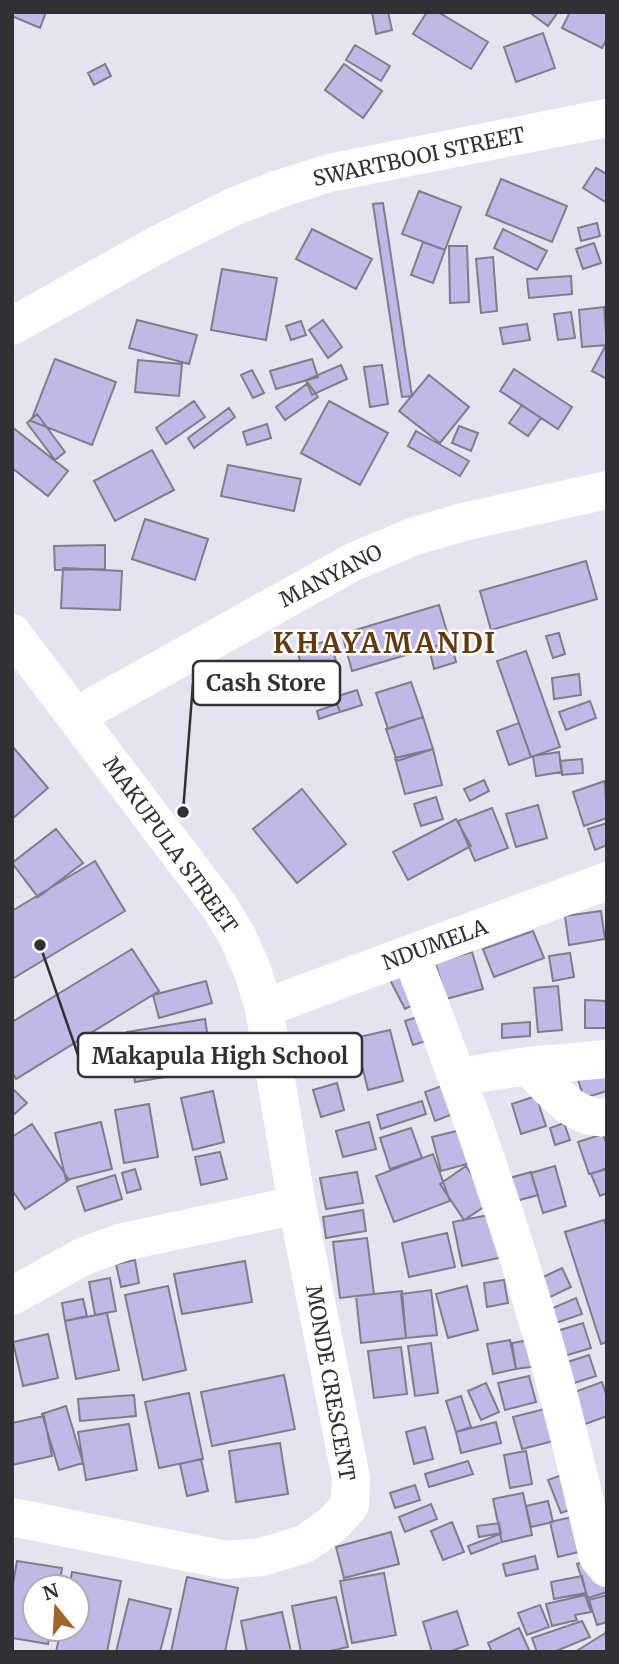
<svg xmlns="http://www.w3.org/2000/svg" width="619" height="1664" font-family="Merriweather,serif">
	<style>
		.building { fill: #c2b8e8; stroke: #807d89; stroke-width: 2 }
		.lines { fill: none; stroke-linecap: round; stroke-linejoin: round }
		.minor { stroke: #fff; stroke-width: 38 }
		.labels { text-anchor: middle; stroke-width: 5; stroke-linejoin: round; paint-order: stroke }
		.street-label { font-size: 21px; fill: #313035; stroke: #fff }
		.district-label { font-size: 28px; font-weight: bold; letter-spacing: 2px; fill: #623a0d; stroke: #fff }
		.leader { fill: none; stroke: #313035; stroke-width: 2.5 }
		.callout-dot { fill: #313035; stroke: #fff; stroke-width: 2.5 }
		.callout { fill: #fff; stroke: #313035; stroke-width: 2.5 }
		.callout-label { font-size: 23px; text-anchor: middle; font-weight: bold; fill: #313035 }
	</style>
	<rect width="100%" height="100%" fill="#e5e3f0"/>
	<!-- building -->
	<path class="building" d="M12,12H46L40,28L12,16Z
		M372,12H388L392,30L376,34Z
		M427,12H438L488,42L471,69L413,34Z
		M529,12H558L548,26Z
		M570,12H607V39L602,48L562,28Z
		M543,33L555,68L516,82L504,47Z
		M355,45L390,66L381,81L346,60Z
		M105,64L111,76L94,85L88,73Z
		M344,64L382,91L363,118L325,90Z
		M596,168L607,174V203L583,188Z
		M501,179L567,206L552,242L486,215Z
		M419,191L461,207L445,250L402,234Z
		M383,203L412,396L402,397L373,204Z
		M597,223L600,236L581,241L578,228Z
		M312,229L372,259L356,289L296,259Z
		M503,229L547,251L537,270L494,248Z
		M423,242L445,250L433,283L411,275Z
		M594,243L601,263L583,269L576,249Z
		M449,246H467L469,302L450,303Z
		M493,257L497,311L481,313L476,259Z
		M222,269L277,278L266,340L211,330Z
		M571,276L572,294L529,298L527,279Z
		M604,307L607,345L582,347L579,310Z
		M571,312L575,338L558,340L554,314Z
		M137,320L197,335L189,364L129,348Z
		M323,320L342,347L328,358L309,330Z
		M301,321L306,335L291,340L286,326Z
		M527,324L530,340L503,344L500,328Z
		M607,343V379L592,371Z
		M55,359L116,382L92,445L31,421Z
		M312,359L318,377L276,389L270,371Z
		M138,360L182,364L179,396L135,392Z
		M341,365L347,379L312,395L306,380Z
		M382,365L388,404L370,407L364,367Z
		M514,369L572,407L558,429L500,391Z
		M252,370L264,393L253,398L241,375Z
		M429,375L469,407L440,443L399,411Z
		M308,383L318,397L285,420L276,407Z
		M194,401L205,417L166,444L156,428Z
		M329,401L388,433L360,485L301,453Z
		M522,405L541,418L528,436L509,423Z
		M229,408L235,417L194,448L188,438Z
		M37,414L65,452L55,460L27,423Z
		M267,424L271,438L247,445L243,432Z
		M459,426L478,433L471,451L452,443Z
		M12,427L68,471L48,496L12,468Z
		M416,431L469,461L460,476L408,446Z
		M152,450L174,490L115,521L94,481Z
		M228,465L301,479L294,511L221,496Z
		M145,519L208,539L195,580L132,559Z
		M105,545V569L55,570L54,546Z
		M586,561L597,599L491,630L480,591Z
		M63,568L122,571L120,610L61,608Z
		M439,605L450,642L352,671L342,634Z
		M559,633L565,654L553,658L546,636Z
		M330,640L340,675L307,685L297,650Z
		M451,642L456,662L434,669L429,648Z
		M526,651L560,747L531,757L497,661Z
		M579,674L581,695L554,699L552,678Z
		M411,682L423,717L388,729L376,693Z
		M357,690L362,705L340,712L335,697Z
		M590,701L596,718L566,730L559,712Z
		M337,704L340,712L319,719L317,711Z
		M423,717L433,749L397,761L386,729Z
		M519,723L531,757L509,765L497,731Z
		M12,746L48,788L12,819Z
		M433,749L442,785L405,794L395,758Z
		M559,752L562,772L536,776L533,756Z
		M582,759L583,773L562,775L560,761Z
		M484,780L489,791L470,801L464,789Z
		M605,781L607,818L584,826L573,792Z
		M302,789L346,844L297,883L253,829Z
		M436,797L443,819L421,826L414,804Z
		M538,805L547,838L516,847L506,814Z
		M492,808L508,848L475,861L458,821Z
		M456,819L471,846L408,880L393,852Z
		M607,823V845L595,850L588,829Z
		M56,829L83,863L38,897L12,863Z
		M95,861L125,911L12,979V911Z
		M601,911L605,939L569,945L565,916Z
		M533,931L544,958L494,977L483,949Z
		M132,949L159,991L16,1079L12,1072V1022Z
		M472,952L483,989L446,999L435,962Z
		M570,953L574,977L553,981L549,956Z
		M409,969L423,1000L405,1009L389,978Z
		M206,981L212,1003L159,1018L153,995Z
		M558,986L562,1030L538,1032L534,988Z
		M585,1000L606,1001V1028H585Z
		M427,1014L435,1038L413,1045L405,1021Z
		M205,1019L213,1069L135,1082L127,1032Z
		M530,1022V1036L502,1038V1024Z
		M390,1030L403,1081L368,1090L355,1038Z
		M607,1067V1091L584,1098L577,1077Z
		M337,1083L344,1110L321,1117L313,1090Z
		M450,1083L461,1111L435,1121L425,1092Z
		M14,1090L27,1103L12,1116V1091Z
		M213,1091L224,1142L193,1150L181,1098Z
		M536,1096L546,1126L521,1134L512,1104Z
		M422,1101L426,1114L381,1129L377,1115Z
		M149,1104L158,1157L124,1163L115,1110Z
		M101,1122L112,1169L66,1180L55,1133Z
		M369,1122L376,1149L343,1157L336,1131Z
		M564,1123L570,1140L555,1145L550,1128Z
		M32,1124L69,1180L25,1209L12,1190V1137Z
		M411,1128L422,1158L390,1169L380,1138Z
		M465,1129L474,1162L441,1171L432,1137Z
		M603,1134L607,1145V1169L589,1174L578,1142Z
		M220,1152L227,1179L201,1185L195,1157Z
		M433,1154L450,1201L394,1222L376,1176Z
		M466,1166L490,1203L464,1220L440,1184Z
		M555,1166L566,1206L543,1213L531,1173Z
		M607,1168V1193L600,1196L591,1174Z
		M135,1169L141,1189L127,1193L122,1173Z
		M357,1172L363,1203L326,1209L320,1178Z
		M531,1172L538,1195L509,1203L502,1180Z
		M115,1175L122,1199L85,1211L77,1187Z
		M363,1210L366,1231L326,1238L323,1217Z
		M494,1214L503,1257L462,1266L453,1222Z
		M604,1220L607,1228V1342L601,1344L565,1232Z
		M447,1233L455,1267L409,1277L402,1243Z
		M367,1238L374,1294L340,1298L333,1242Z
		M135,1260L139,1283L121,1287L116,1264Z
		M245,1261L252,1302L182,1314L174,1274Z
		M562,1268L571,1287L546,1299L537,1280Z
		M110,1278L116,1311L95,1315L89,1282Z
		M504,1280L508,1303L487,1307L484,1283Z
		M168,1286L186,1370L143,1380L125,1295Z
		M467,1286L478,1330L448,1338L436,1294Z
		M431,1290L437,1335L406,1338L401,1294Z
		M402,1291L406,1338L361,1343L356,1296Z
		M576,1298L582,1314L553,1324L548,1310Z
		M83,1299L87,1316L65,1321L62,1303Z
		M107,1313L119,1370L76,1379L65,1321Z
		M583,1323L591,1348L554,1359L547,1334Z
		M48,1334L58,1378L23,1386L13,1342Z
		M535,1339L539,1366L516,1369L512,1343Z
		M510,1340L516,1369L493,1374L487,1344Z
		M431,1343L438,1393L415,1396L408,1346Z
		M401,1347L407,1394L374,1398L368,1351Z
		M589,1355L596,1376L565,1386L558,1365Z
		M284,1375L295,1429L212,1446L201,1392Z
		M529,1376L536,1402L505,1410L498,1383Z
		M602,1382L607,1397V1416L580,1426L569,1394Z
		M486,1383L499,1412L481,1420L468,1391Z
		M189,1393L203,1459L159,1468L145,1402Z
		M134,1395L136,1416L80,1421L78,1399Z
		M461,1396L471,1427L456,1432L446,1401Z
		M561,1405L569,1437L522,1449L513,1417Z
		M66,1406L83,1463L59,1470L42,1414Z
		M44,1416L52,1456L12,1465V1423Z
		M496,1422L501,1443L461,1453L456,1432Z
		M129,1424L137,1470L86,1480L78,1432Z
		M425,1427L433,1459L414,1464L406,1432Z
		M280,1443L288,1494L236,1502L229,1451Z
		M526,1451L532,1484L510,1488L504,1455Z
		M201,1459L208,1491L187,1496L180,1464Z
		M468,1461L473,1474L429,1487L425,1474Z
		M570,1472L583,1505L561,1513L548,1480Z
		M415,1485L420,1500L395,1508L390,1493Z
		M523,1493L532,1535L502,1542L493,1499Z
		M548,1501L553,1522L531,1527L526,1506Z
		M431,1504L437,1519L405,1532L399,1517Z
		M595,1512L603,1546L558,1557L550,1522Z
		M452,1522L464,1552L443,1560L431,1531Z
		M499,1523L501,1533L479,1537L477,1526Z
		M391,1532L399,1564L344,1578L336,1547Z
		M500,1534L502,1542L471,1554L468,1546Z
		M535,1556L538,1569L506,1576L503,1564Z
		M598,1557L607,1592L588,1598L577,1564Z
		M17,1561L62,1568L59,1587H35V1629H51L48,1644L12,1638V1589Z
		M72,1572L121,1581L107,1652H56L61,1629H77V1587H69Z
		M384,1573L396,1635L352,1643L340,1581Z
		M582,1576L586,1593L554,1599L551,1582Z
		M187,1577L238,1588L225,1652H171Z
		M585,1595L591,1612L575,1615L577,1620L552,1626L546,1604Z
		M607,1595V1622L597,1625L589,1600Z
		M336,1597L348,1647L326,1652H301L292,1606Z
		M129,1599L171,1609L160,1652H116Z
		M540,1605L549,1627L527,1635L518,1613Z
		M457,1611L468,1645L449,1652H432L423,1622Z
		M282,1612L291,1652H247L241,1621Z
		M582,1621L590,1637L554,1652H537L532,1638Z
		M519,1628L530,1652H492L488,1643Z
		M607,1632V1652H575Z"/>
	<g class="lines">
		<!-- minor -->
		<path class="minor" d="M12,326L157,245L233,207L276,190L329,173L607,118
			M12,633L219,906L237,936L252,969L264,1008L297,1205L351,1478L350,1505L332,1525L304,1544L262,1557L226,1560L12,1517
			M76,716L353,562L412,537L463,522L607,490
			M411,954C456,1073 500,1193 536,1315C560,1395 579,1476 598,1557L607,1568
			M264,1008L607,881
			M528,1066C549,1086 574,1122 607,1117
			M457,1077L528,1066L607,1059
			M12,1296L84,1256L123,1242L297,1205"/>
	</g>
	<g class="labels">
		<!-- street labels -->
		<g class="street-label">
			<text transform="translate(419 157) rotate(-12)" y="7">SWARTBOOI STREET</text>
			<text transform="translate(331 576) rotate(-27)" y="7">MANYANO</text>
			<text transform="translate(170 845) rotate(54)" y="7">MAKUPULA STREET</text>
			<text transform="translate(435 945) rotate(-20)" y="7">NDUMELA</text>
			<text transform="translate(330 1383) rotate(80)" y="7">MONDE CRESCENT</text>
		</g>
		<!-- district labels -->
		<g class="district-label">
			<text x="385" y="653">KHAYAMANDI</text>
		</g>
	</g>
	<!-- callouts -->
	<path class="leader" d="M183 812L193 683M40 945L78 1055"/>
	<g class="callout-dot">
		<circle cx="183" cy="812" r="7"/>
		<circle cx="40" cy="945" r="7"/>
	</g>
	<g class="callout">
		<rect x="193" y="661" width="147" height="44" rx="7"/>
		<rect x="78" y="1033" width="284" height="44" rx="7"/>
	</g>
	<g class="callout-label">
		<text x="266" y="691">Cash Store</text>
		<text x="220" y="1064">Makapula High School</text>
	</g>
	<!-- border -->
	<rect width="619" height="1664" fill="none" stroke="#313035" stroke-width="28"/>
	<!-- north arrow -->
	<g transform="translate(56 1608) rotate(342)"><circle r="33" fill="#ffffff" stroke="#adacae" stroke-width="2"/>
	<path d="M0-5L12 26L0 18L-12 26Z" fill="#a16627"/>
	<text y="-10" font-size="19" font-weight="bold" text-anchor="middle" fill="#313035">N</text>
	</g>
</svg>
